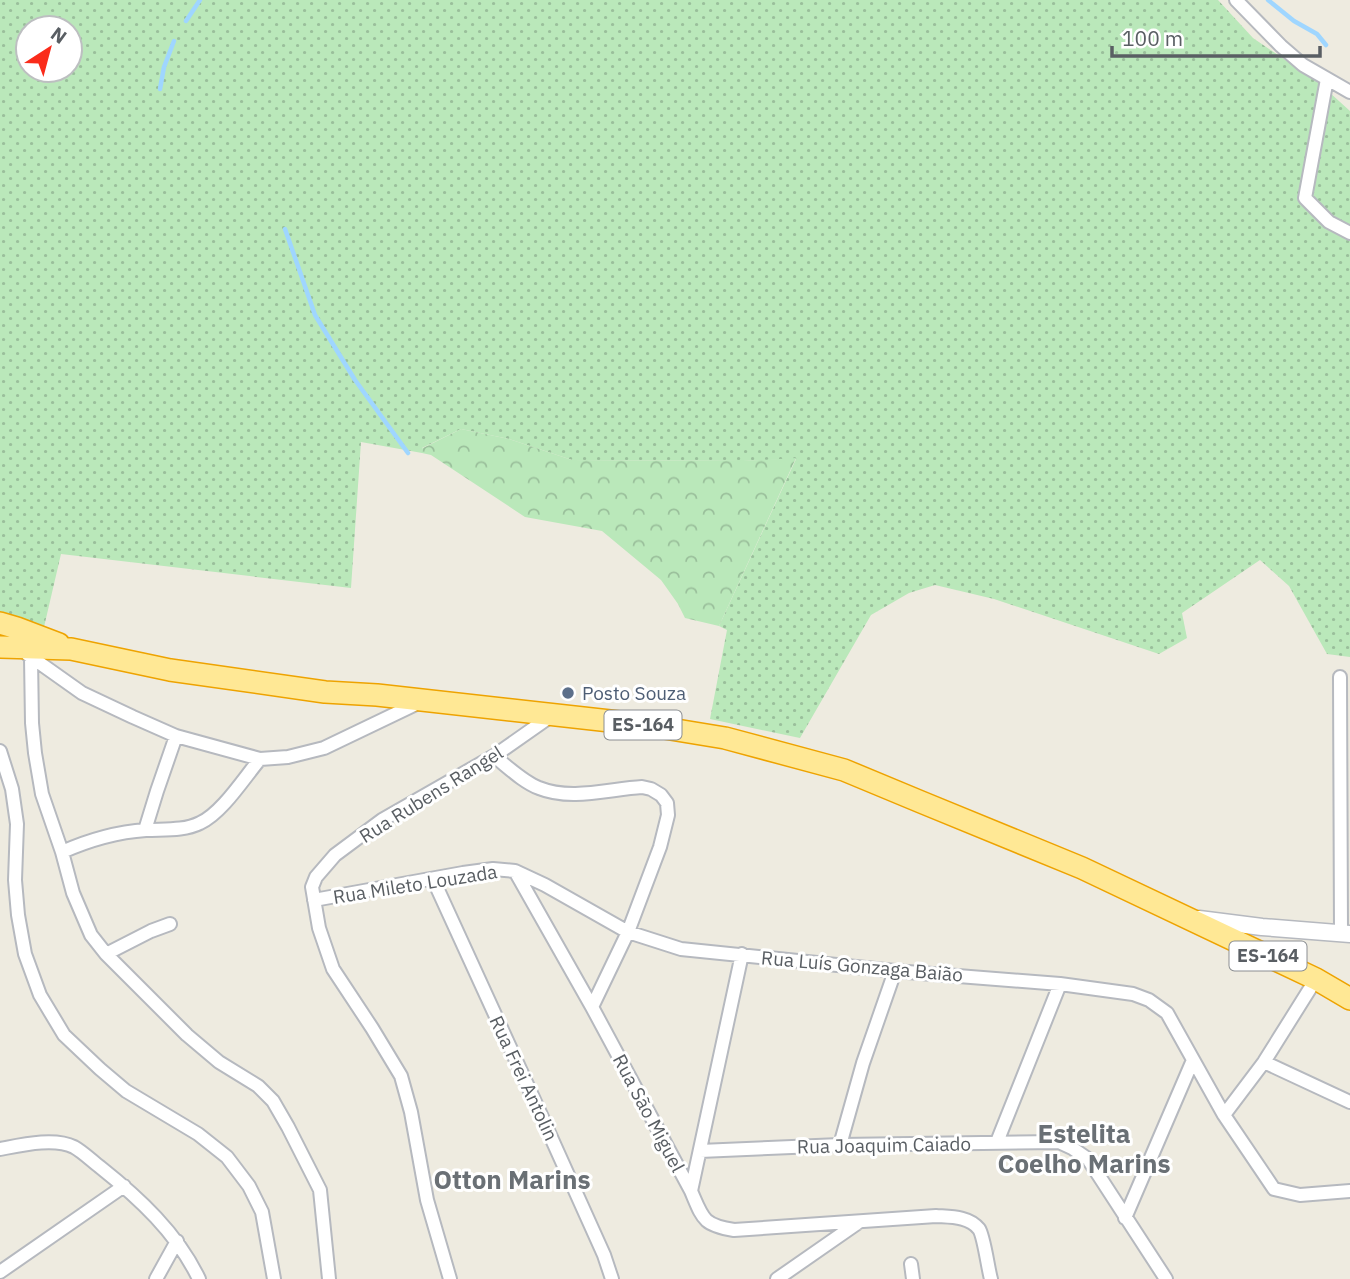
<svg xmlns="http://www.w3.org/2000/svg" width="1350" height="1279" font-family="'IBM Plex Sans',sans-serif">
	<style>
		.grass { fill: url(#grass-dots); fill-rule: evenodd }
		.forest { fill: url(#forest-crowns) }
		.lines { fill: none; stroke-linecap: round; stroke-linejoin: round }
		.stream { stroke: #9fd6ff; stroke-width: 4.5 }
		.minor-casing { stroke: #b6b9bf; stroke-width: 16 }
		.tertiary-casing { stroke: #b6b9bf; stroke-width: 19 }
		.trunk-casing { stroke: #eea300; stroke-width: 24 }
		.minor { stroke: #fff; stroke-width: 12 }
		.tertiary { stroke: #fff; stroke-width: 16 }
		.trunk { stroke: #ffe895; stroke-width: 21 }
		.service-dot { fill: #5c6f8a; stroke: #fff; stroke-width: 2.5 }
		.labels { text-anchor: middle; stroke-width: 6; stroke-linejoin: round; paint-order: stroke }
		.shield { fill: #fff; stroke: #8b8e92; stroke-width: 2 }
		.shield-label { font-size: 18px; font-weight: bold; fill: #595e63 }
		.service-label { font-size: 19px; fill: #4e5e75; stroke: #fff; text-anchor: start }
		.street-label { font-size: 19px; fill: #595e63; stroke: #fff }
		.district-label { font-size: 26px; font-weight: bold; fill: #6a7075; stroke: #fff }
	</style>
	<defs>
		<pattern id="grass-dots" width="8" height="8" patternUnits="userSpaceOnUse" patternTransform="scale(1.75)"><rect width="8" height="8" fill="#bae8ba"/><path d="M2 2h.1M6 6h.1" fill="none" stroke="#9abf9b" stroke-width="1.8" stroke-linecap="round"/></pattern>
		<pattern id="forest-crowns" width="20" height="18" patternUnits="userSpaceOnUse" patternTransform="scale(1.75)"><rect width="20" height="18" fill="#bae8ba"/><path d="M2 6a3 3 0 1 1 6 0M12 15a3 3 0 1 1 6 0" fill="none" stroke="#9abf9b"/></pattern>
	</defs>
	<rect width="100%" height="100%" fill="#eeebe0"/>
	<!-- grass -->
	<path class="grass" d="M0,0H1218L1253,38L1319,83L1350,111V657L1327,654L1289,586L1260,560L1182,613L1187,638L1159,654L994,599L935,585L909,593L871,615L800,738L710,719L727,630L719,626L796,459L743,461L572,460L509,439L461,429L422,448V453L361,442L351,588L61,554L44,627L0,615ZM28,28H70V70H28Z"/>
	<!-- forest -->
	<path class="forest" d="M461,429L509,439L572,460L743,461L796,458L719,626L685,618L678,604L661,580L602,531L525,517L431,455L422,453L421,449Z"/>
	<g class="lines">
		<!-- stream -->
		<path class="stream" d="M1268,0L1294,21L1317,34L1326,45
			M186,21L200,0
			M160,89L164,67L174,41
			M285,229L315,315L355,380L408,453"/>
		<!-- minor casing -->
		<g class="minor-casing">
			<path id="minor" d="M1236,0L1281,46L1303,65L1350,92
				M1327,79L1305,198L1329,222L1350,233
				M27,654L82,693L133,717L176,736L260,759L288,757L324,748L420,702
				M31,658L32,723L35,753L42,794L62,852L73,893L91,935L106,954L187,1035L219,1062L258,1086L273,1101L288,1127L320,1190L329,1279
				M1340,677L1341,934
				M0,751L12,789L17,824L15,880L18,915L25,954L40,995L64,1035L100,1069L126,1091L198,1134L227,1157L249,1186L262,1212L274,1279
				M494,756C508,767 523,782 539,788C571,801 609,789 642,787L651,789L661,795L667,803L668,815L660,847L628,932L592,1007
				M145,830L157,791L176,736
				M62,852C89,840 117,832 146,830C164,829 184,831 200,823C222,813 244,778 260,759
				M515,871L592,1007L691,1191C703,1219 703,1225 734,1230L936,1216C950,1217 969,1216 979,1229C984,1236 988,1269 991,1279
				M433,879L541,1115L604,1255L612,1279
				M314,900L463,873L493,869L515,871L545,885L628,932L681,949L895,971L1060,984L1133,994L1149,1000L1167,1013L1224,1115L1274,1189L1300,1195L1350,1191
				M106,954L151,931L170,924
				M1264,1062L1350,1102
				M1224,1115L1264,1062L1316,979
				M997,1142L1060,984
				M840,1145L863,1063L895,971
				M0,1149C21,1145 54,1137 74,1147C83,1152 92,1161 100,1167C139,1198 177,1233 199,1279
				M700,1151L840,1145L1059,1142L1072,1148L1088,1159L1166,1279
				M691,1191L742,954
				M1125,1218L1193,1060
				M911,1264L913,1279
				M0,1272L124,1186
				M156,1279L177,1241
				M450,1279L427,1200L411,1112L401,1076L372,1028L333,969L319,928L312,887L316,877L335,855L382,820L494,756L551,716
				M777,1279L859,1222"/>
		</g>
		<!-- tertiary casing -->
		<g class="tertiary-casing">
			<path id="tertiary" d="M1199,919L1262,927L1350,934"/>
		</g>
		<!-- trunk casing -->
		<g class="trunk-casing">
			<path id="trunk" d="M0,623L17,628L59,644
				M0,647L71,649L170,670L325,692L377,695L646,725L725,738L844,770L921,802L1082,868L1316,979L1350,999"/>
		</g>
		<!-- minor -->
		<use href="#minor" class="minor"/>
		<!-- tertiary -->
		<use href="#tertiary" class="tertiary"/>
		<!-- trunk -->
		<use href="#trunk" class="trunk"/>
	</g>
	<!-- markers -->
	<circle class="service-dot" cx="568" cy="693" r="7"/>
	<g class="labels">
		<!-- shield labels -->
		<g class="shield">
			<rect x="604.5" y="710.5" width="77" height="29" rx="5"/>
			<rect x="1229.5" y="941.5" width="77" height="29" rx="5"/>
		</g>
		<g class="shield-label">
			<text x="643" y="731">ES-164</text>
			<text x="1268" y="962">ES-164</text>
		</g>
		<!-- service labels -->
		<g class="service-label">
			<text x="582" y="700">Posto Souza</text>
		</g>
		<!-- street labels -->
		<g class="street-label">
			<text transform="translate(431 794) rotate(-32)" y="7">Rua Rubens Rangel</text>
			<text transform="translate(415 884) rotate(-9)" y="7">Rua Mileto Louzada</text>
			<text transform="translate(862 966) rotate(5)" y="7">Rua Luís Gonzaga Baião</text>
			<text transform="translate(524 1078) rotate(65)" y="7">Rua Frei Antolin</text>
			<text transform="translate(649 1113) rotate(62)" y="7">Rua São Miguel</text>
			<text transform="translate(884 1145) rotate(-1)" y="7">Rua Joaquim Caiado</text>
		</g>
		<!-- district labels -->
		<g class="district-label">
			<text x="1084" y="1143">Estelita<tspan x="1084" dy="30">Coelho Marins</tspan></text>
			<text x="512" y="1189">Otton Marins</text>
		</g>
	</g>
	<!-- north arrow -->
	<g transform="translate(49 49) rotate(36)"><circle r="33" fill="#ffffff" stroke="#bdbfc1" stroke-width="2"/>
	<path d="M0-5L12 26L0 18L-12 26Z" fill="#fa2b1a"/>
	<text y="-10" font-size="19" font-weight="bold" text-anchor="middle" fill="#595e63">N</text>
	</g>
	<!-- scale -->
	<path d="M1112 46v10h208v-10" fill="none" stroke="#595e63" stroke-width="3.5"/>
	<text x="1122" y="46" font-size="21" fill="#595e63" stroke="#ffffff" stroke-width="5" paint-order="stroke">100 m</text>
</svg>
